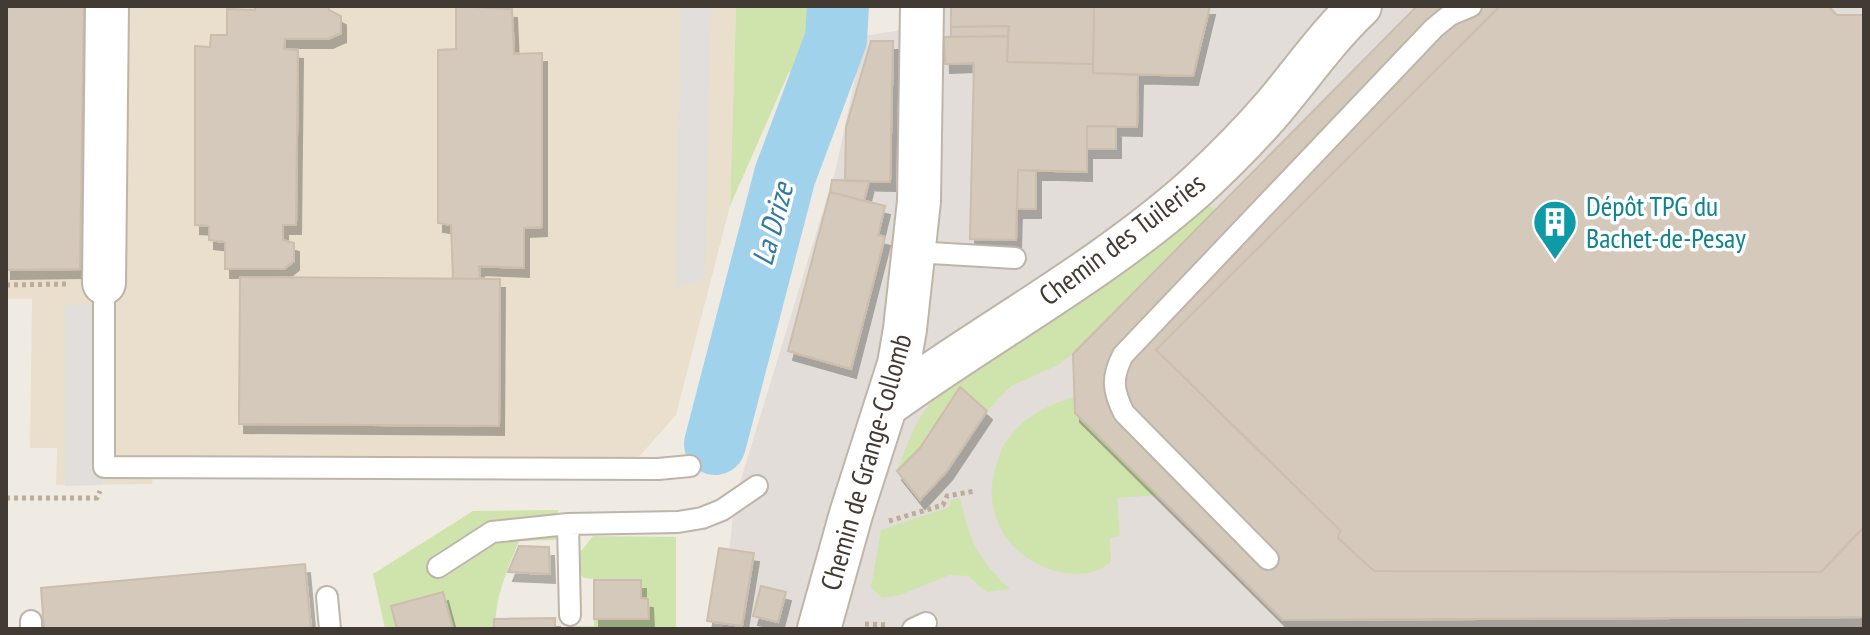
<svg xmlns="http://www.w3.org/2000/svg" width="1870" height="635" font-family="'PT Sans Narrow',sans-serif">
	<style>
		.industrial { fill: #e2ddd8 }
		.education { fill: #e9dfcc }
		.green { fill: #cfe4ac }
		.parking { fill: #e1dedb }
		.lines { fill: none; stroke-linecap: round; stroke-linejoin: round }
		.river { stroke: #a0d2ec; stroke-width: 62 }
		.building { fill: #d4c9bb; stroke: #ccbdac; stroke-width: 2; filter: url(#shadow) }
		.lane-casing { stroke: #beb5a9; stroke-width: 24 }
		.street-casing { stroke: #beb5a9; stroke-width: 46 }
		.path { stroke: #bcad97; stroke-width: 5; stroke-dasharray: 4 4; stroke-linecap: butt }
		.lane { stroke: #fff; stroke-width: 20 }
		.street { stroke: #fff; stroke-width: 42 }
		.labels { text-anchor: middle; stroke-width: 7; stroke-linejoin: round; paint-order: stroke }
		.culture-label { font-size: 28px; fill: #0d838f; stroke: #fff; text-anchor: start }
		.street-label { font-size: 28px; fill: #423b33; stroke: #fff }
		.water-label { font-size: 30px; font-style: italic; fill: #3079a0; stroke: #fff }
	</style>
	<defs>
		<filter id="shadow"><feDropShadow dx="5" dy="9" stdDeviation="0" flood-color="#0004"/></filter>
	</defs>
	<rect width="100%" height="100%" fill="#f0ebe2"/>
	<!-- industrial -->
	<path class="industrial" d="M938,6H1864V629H722L734,502L836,168L864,36L938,24Z"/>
	<!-- education -->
	<path class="education" d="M6,6H736L730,206L676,415L637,459L156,458L152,484L56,485L57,448H30L32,299H6Z"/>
	<!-- green -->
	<path class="green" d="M736,6H868L854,61L789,72L730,206Z
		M1207,203L1215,210L1073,354L1058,365L1011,386L987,411L959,388L920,448L897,471C916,423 918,409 960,376L1156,247Z
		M1074,397L1158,495L1117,498L1120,536L1110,538L1111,562C1096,574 1084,575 1065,573C1014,565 979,517 996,466C999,459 1000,450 1005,443C1021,418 1046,405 1074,397Z
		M960,498C970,542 977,558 1010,589L987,592L968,576L950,575L900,595L882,598L871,587L881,530L949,507L951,500Z
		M558,510L556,540L519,541C507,570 495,597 495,629H385L373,574L473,511Z
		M593,536L676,537V629H569V626H594V579L584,578L578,572V555Z"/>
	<!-- parking -->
	<path class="parking" d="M681,6H711L705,279L676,288Z
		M105,304L103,485L65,486V305Z"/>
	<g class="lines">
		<!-- river -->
		<path class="river" d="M715,444L785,175L836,39L838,6"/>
	</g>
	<!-- building -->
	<path class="building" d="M6,6H84L80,269L6,270Z
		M255,6H329V10L341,16V33L328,39H285L284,49L298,50L296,225H283V240L294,243V261L284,269H225V242L209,240V226L195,225V46L210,47L211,35H227V9L255,10Z
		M456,6L512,9L514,54L542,53V227L524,228V268L479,266L480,279H453L451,225L438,223V50L456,49Z
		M951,6H1094L1093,64L1007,62L1009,26L951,27Z
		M1094,6H1210L1193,76L1093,73Z
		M1417,6H1500L1156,350L1340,530L1338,538L1374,571L1821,572L1864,527V617L1283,620L1075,413L1073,354Z
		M1500,6H1828L1837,15H1864V527L1821,572L1374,571L1338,538L1340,530L1156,350Z
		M1009,26L1008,36L951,37V27Z
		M1008,36L1007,62L1093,64V73L1138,75L1137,127L1087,126V172L1018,170L1016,240L970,239L974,63L945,64L944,37Z
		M871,41H893L890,182L845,181L846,127Z
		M1087,126H1116V149H1087Z
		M1018,170L1036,171V209H1017Z
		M832,180L869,181L864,201L830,192Z
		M830,192L885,206L878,235L885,237L851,369L788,351Z
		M240,277L500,279L499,426L239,424Z
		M960,387L987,411L947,471L920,500L897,471L920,448Z
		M519,546L549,547L550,574L508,572Z
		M719,548L754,553L742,626L707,621Z
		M305,564L311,629H44L41,588Z
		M594,580H641V598L648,599L649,619H594Z
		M761,586L786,592L778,622L753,616Z
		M443,592L453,629H397L391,606Z
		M555,618V629H494V619Z"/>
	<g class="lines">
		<!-- lane casing -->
		<g class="lane-casing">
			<path id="lane" d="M914,252L1015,258
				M104,283V467L658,469L690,466
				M568,524L570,615
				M1268,559L1124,413C1113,391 1111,378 1123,355L1434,28L1450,15L1471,6
				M438,567L492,532L568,524L678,522L702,518L722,510L757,486
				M327,597L330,629
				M31,621V629
				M913,629L926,623"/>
		</g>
		<!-- street casing -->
		<g class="street-casing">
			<path id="street" d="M104,283L107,6
				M887,405C989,331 1102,271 1196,187C1223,162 1249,136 1273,108C1302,74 1327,37 1360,6
				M819,629L851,514L899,364L905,329L919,201L922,6"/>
		</g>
		<!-- path -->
		<path class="path" d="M6,285L69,284
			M6,498H97L100,491
			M889,521L943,505L947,496L975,491
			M865,624L889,625"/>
		<!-- lane -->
		<use href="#lane" class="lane"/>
		<!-- street -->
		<use href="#street" class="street"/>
	</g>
	<!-- icons -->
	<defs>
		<g id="building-pin" transform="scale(2.3)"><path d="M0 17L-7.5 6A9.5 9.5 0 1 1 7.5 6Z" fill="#0f9aa8" stroke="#fff"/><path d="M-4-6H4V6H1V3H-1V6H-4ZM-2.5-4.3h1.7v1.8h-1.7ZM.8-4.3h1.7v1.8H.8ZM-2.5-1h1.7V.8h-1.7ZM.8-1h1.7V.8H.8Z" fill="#fff"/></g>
	</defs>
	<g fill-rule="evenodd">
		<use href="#building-pin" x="1555" y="222"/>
	</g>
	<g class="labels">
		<!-- culture labels -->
		<g class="culture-label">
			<text x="1586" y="216">Dépôt TPG du<tspan x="1586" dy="32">Bachet-de-Pesay</tspan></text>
		</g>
		<!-- street labels -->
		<g class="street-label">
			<text transform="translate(1122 239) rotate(-37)" y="10">Chemin des Tuileries</text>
			<text transform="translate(866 462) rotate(-74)" y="10">Chemin de Grange-Collomb</text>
		</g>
		<!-- water labels -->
		<g class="water-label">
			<text transform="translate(773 224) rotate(-75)" y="10">La Drize</text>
		</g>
	</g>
	<!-- border -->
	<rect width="1870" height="635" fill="none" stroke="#423b33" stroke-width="16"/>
</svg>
